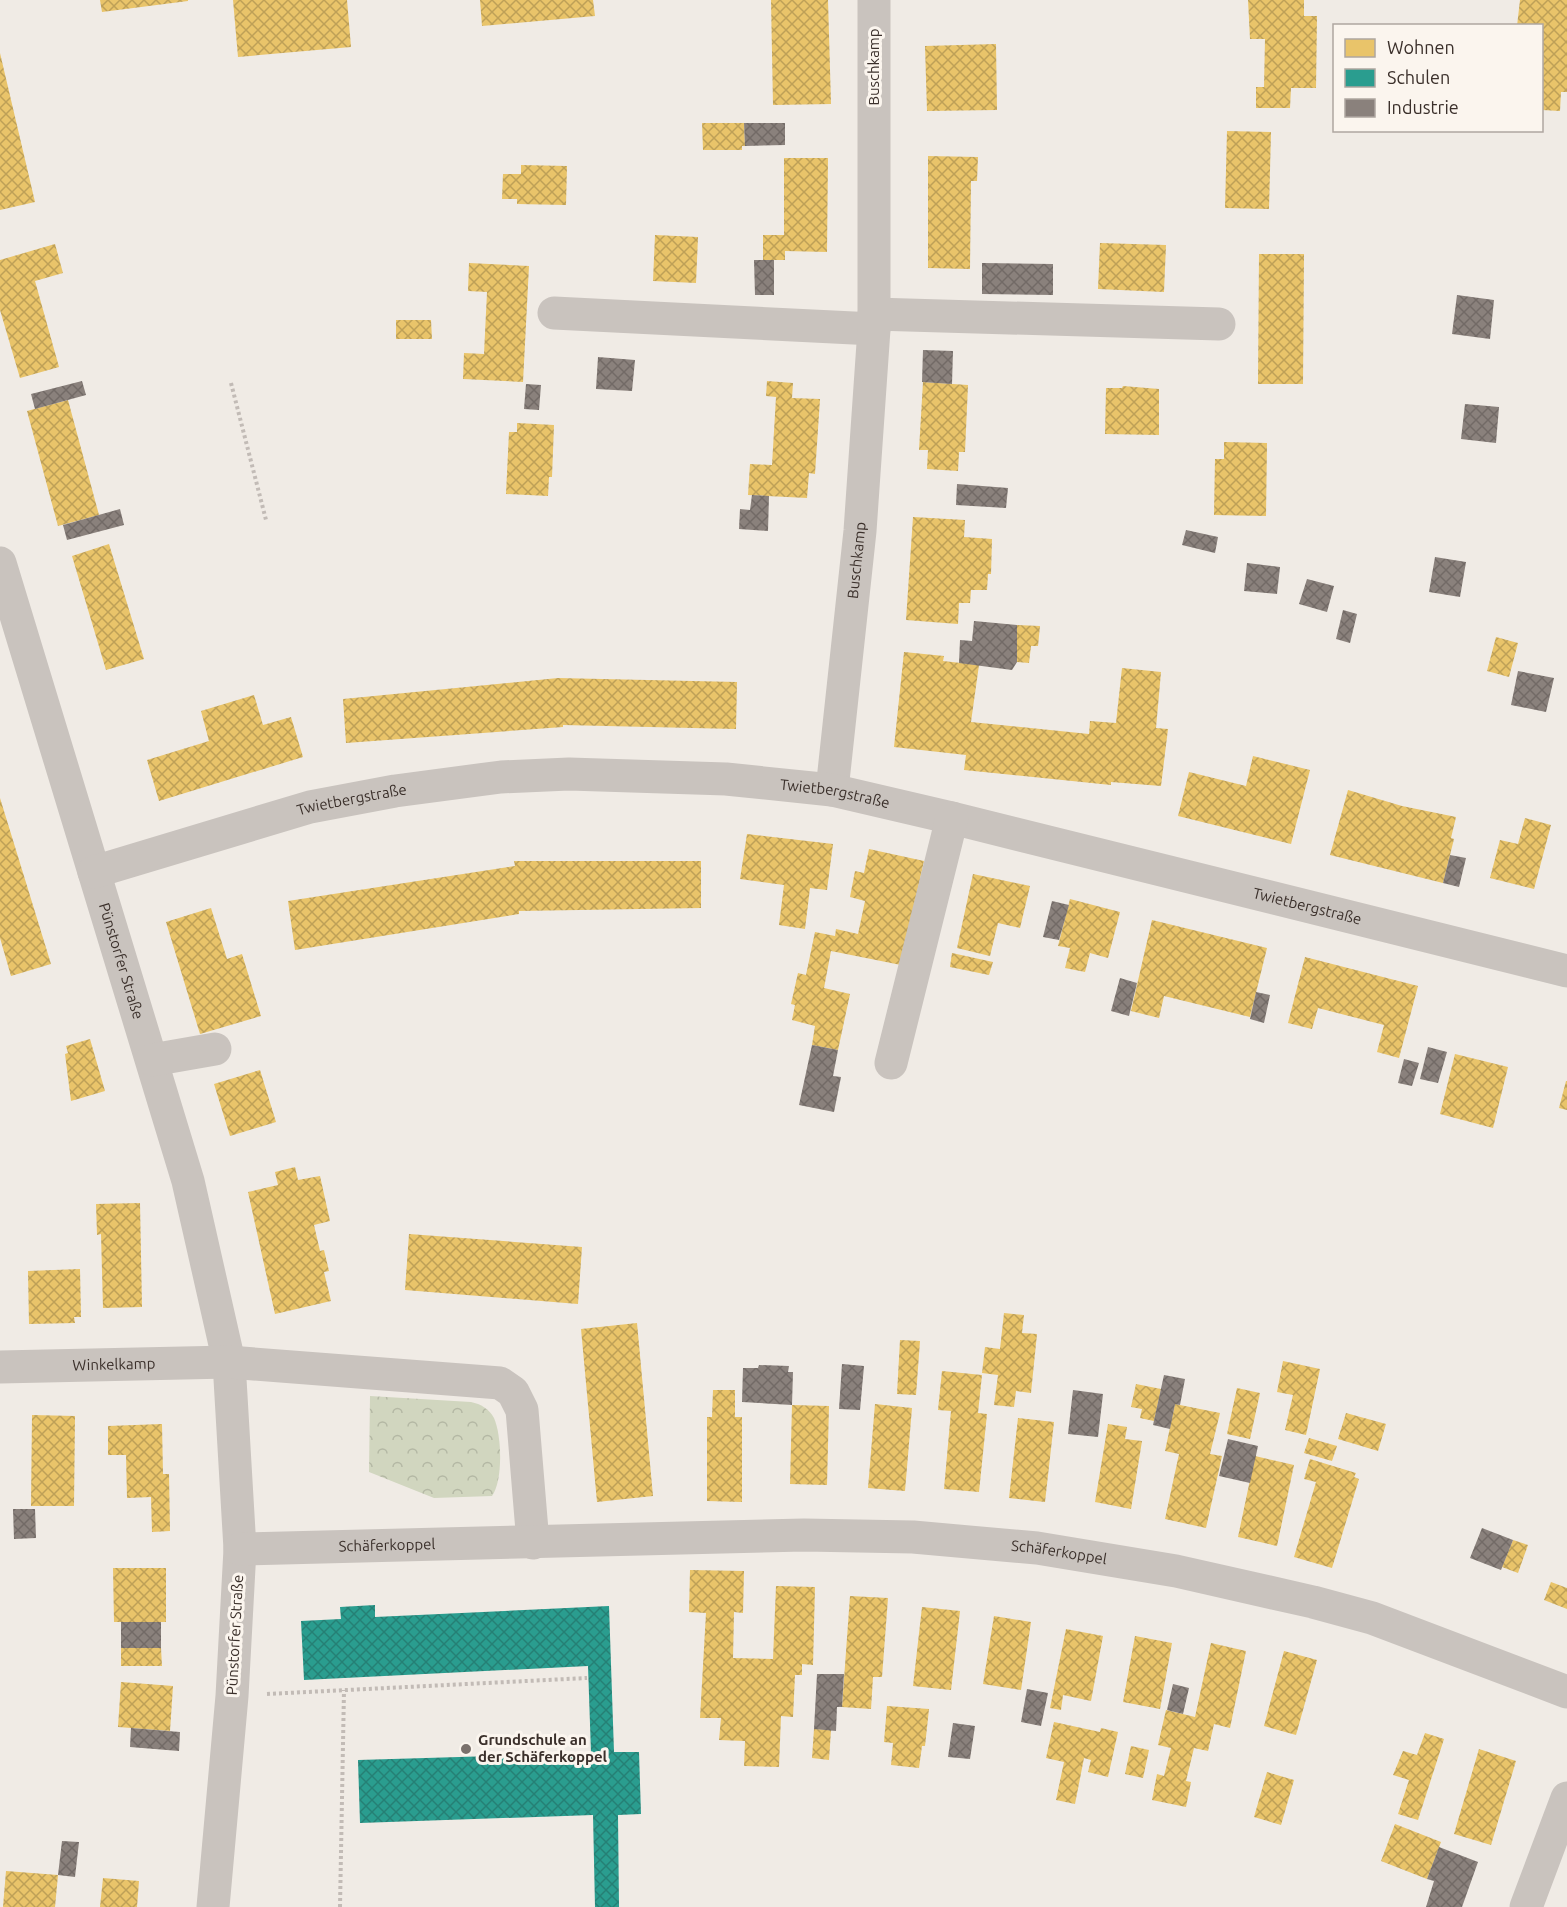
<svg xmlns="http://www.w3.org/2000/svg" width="1567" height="1907" font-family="Ubuntu,sans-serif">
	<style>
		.forest { fill: url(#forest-crowns) }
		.homes { fill: url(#homes-cross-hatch) }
		.schools { fill: url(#schools-cross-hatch) }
		.industry { fill: url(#industry-cross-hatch) }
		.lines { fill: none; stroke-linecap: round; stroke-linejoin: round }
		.path { stroke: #c2bbb6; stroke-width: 4; stroke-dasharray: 3 3; stroke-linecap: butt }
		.minor { stroke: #c9c3be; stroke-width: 33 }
		.poi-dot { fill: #7a716c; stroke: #fbf5ee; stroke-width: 2 }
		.labels { text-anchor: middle; stroke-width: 6; stroke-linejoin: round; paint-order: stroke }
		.street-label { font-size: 15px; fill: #3b302b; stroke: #fbf5ee }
		.poi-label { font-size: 15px; font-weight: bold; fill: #3b302b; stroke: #fbf5ee; text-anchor: start }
	</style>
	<defs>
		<pattern id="forest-crowns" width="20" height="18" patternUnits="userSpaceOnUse" patternTransform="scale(1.5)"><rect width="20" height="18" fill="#d1d6bf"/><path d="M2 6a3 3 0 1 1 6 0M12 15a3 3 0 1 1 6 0" fill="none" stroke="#b4b8a4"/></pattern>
		<pattern id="homes-cross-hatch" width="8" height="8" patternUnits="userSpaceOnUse" patternTransform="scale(1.5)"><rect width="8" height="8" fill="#e9c46a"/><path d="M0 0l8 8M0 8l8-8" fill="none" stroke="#bea057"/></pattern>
		<pattern id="schools-cross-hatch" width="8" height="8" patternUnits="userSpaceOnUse" patternTransform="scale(1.5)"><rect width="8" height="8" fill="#2a9d8f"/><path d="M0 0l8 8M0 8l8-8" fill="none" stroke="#258075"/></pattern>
		<pattern id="industry-cross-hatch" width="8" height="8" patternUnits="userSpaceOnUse" patternTransform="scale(1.5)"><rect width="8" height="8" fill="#8a817c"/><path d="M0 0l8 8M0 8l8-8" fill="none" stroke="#726a66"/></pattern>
	</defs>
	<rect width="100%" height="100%" fill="#f0ebe5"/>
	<!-- forest -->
	<path class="forest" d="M370,1396L471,1402C481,1404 489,1409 494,1418C502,1436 503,1481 492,1496L434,1498L369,1472Z"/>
	<!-- homes -->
	<path class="homes" d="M100,0H188V1L102,12Z
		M233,0H347L351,47L238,57Z
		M480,0H593L595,16L482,26Z
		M771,0H828L831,104L773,105Z
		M1248,0H1304V16H1317L1316,88H1291L1290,108H1256V87H1264L1265,39H1250Z
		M1520,0H1567V92H1561L1560,111L1542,110V26H1517Z
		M996,44L997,110L927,111L925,46Z
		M0,53L35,202L0,210Z
		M702,123H744L745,146H742V150H703Z
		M1227,131L1271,132L1269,209L1225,208Z
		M928,156L978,157L977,181H971L970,269L928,268Z
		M784,158H828L827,252L785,251V260H763V235H784Z
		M521,165L567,166L566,205L517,204V199H502L503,174H521Z
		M655,235L698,237L696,283L653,281Z
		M1100,243L1166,245L1164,292L1098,289Z
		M55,244L63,273L35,281L59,367L20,378L0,310V260Z
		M1259,254H1304L1303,384H1258Z
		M469,263L529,266L523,382L463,379L464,353L484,354L487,292L468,291Z
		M396,320H431L432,339H396Z
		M767,381L793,383L792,398L820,399L815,474L809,473L807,498L748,495L750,464L772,465L776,397L766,396Z
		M923,382L968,385L965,452H959L958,471L927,469L928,450H919Z
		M1123,386L1159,389V435L1105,434L1106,388H1122Z
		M68,400L99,515L58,526L27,411Z
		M517,423L554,425L552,477H549L548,496L506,494L509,432H517Z
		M1224,442L1267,443L1266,516L1214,515L1215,459H1224Z
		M913,517L965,520L964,537L992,539L991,574H988L987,590H971L970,603H959L958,624L906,620Z
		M109,544L144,659L106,670L72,556Z
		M1017,625L1040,626L1038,646H1031L1029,663L1017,662Z
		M1496,637L1518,643L1509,677L1487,671Z
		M904,652L944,656L943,661L979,665L971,722L1089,734L1090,721L1116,723L1122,668L1161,672L1156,728L1168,729L1161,786L1111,782V785L964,770L966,755L894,747Z
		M558,678L737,682L736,729L563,725V727L346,743L343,699Z
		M254,695L263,725L291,717L303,757L159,801L147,760L209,741L201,711Z
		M1253,756L1310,770L1291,844L1178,816L1189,772L1246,786Z
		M1348,790L1402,806L1456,817L1451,838L1454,839L1443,883L1330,855Z
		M0,798L51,964L11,976L0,938Z
		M1525,818L1551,825L1534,889L1490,878L1500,840L1518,844Z
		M747,834L833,844L827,890L810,888L805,929L779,925L784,885L740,879Z
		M869,849L924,861L901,965L831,951L824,988L850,994L838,1050L812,1045L815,1026L792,1020L795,1005L791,1004L798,973L806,975L815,932L835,936L836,929L858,934L865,901L850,897L855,871L864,873Z
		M514,861H701V908L519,911V914L295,950L288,901L515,866Z
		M973,874L1030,886L1020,928L998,923L990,956L957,948Z
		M1070,899L1120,912L1108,958L1090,953L1085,972L1065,968L1070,948L1058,946Z
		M211,908L227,959L242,954L261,1016L200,1034L166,922Z
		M1152,920L1267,948L1250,1017L1164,996L1159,1018L1131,1011Z
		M952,953L993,962L989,975L950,967Z
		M1305,957L1418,986L1399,1058L1377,1052L1384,1025L1318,1008L1312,1029L1288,1023Z
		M90,1039L105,1091L71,1101L65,1054L68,1053L66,1046Z
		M1455,1054L1508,1067L1493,1128L1440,1114Z
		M260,1070L276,1122L230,1136L214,1084Z
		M1566,1081H1567V1110L1559,1108Z
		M295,1167L298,1180L320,1176L330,1221L314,1225L320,1251L324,1250L329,1271L324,1272L331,1301L275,1314L248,1192L278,1185L275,1172Z
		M140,1203L142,1307L103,1308L101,1234L97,1235L96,1204Z
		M409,1234L582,1247L578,1304L405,1290Z
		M80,1269L81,1317H74L75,1323L29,1324L28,1271Z
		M1004,1313L1024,1315L1022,1333L1037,1334L1031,1393L1016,1391L1014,1407L994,1405L998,1375L982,1373L985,1347L1000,1349Z
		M637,1323L653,1496L597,1502L581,1329Z
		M900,1340L920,1341L916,1395L897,1394Z
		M1283,1361L1320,1369L1306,1435L1285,1430L1293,1395L1277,1392Z
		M942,1371L982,1375L978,1413L987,1414L979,1492L944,1489L951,1411L938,1410Z
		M1136,1384L1161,1389L1154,1421L1140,1418L1142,1409L1131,1407Z
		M1237,1388L1260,1393L1250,1439L1227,1434Z
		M713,1390H735V1417H742V1502L707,1501V1417H712Z
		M875,1404L912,1408L905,1491L868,1488Z
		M1175,1404L1220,1413L1210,1454L1222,1456L1206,1528L1165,1519L1179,1454L1165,1451Z
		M792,1405L829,1406L827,1485L790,1484Z
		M1346,1413L1386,1424L1378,1451L1338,1439Z
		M32,1415L75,1416L74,1506H31Z
		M1018,1418L1054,1422L1045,1502L1009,1498Z
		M162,1424L163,1474H169L170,1531L152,1532L151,1497L127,1498L126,1455H108V1426Z
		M1108,1424L1127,1427L1125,1439L1142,1441L1131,1509L1095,1502Z
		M1309,1438L1337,1446L1332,1461L1304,1453Z
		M1255,1456L1294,1465L1277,1546L1238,1537Z
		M1310,1459L1356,1473L1354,1477L1359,1479L1332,1568L1294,1557L1316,1482L1304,1479Z
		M1513,1540L1528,1545L1518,1573L1502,1567Z
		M113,1568H166V1622H114Z
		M690,1570L744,1571L743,1613L734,1612L733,1658L773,1659L776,1586L815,1587L813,1665L802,1664V1675H795L793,1717L781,1716L779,1767L744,1766L745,1741L719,1740L721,1718H700L706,1613L689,1612Z
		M1551,1582L1567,1588V1609L1544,1600Z
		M850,1596L888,1598L882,1677H873L871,1709L842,1707Z
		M922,1607L960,1611L951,1690L913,1686Z
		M994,1616L1031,1622L1021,1690L983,1684Z
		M1066,1629L1103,1636L1091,1701L1063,1695L1061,1710L1050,1708Z
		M1135,1636L1172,1643L1160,1709L1123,1702Z
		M1211,1643L1246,1651L1230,1728L1214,1724L1208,1751L1194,1748L1186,1781L1191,1782L1186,1807L1152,1800L1157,1774L1164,1776L1171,1748L1158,1745L1166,1710L1195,1717Z
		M121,1648H161L162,1666H121Z
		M1284,1651L1317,1660L1296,1735L1264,1726Z
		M121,1682L173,1686L170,1731L118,1727Z
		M887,1706L929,1709L925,1746H922L919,1768L891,1765L893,1743L884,1742Z
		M1054,1722L1100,1732L1101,1728L1118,1732L1108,1777L1088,1772L1091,1760L1084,1758L1075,1804L1056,1800L1064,1762L1046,1758Z
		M814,1729L831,1730L829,1760L812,1758Z
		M1425,1733L1444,1739L1418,1820L1398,1814L1409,1780L1393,1775L1403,1751L1417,1755Z
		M1131,1746L1149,1750L1143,1778L1125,1774Z
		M1479,1749L1516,1761L1491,1845L1454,1834Z
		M1267,1772L1294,1780L1281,1825L1254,1817Z
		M1395,1824L1441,1842L1427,1879L1381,1861Z
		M6,1871L58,1875L55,1907H3Z
		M103,1878L139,1881L137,1907H100Z"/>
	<!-- schools -->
	<path class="schools" d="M375,1605V1617L609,1606L614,1752H639L641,1814L618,1815L619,1907H595L593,1815L360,1823L358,1760L591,1753L588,1666L304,1680L301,1621L341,1619L340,1607Z"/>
	<!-- industry -->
	<path class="industry" d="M744,123H785V145L745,146Z
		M754,260H774V295H755Z
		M982,263L1053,264V295L982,294Z
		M1457,295L1494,300L1490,339L1452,334Z
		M923,350L953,351L952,384L922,382Z
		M598,357L635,360L632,391L596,389Z
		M82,381L86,395L35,409L31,394Z
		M526,384L541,385L539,410L524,409Z
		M1465,404L1499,407L1496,443L1461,439Z
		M957,484L1008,488L1006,508L956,505Z
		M752,495L769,496L768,531L739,529L740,509L750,510Z
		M120,509L124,525L67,540L63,525Z
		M1186,530L1218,537L1215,553L1182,545Z
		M1435,557L1466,562L1460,597L1429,592Z
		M1247,563L1280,567L1277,594L1244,591Z
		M1307,579L1334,586L1327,612L1299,604Z
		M1343,610L1357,614L1350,643L1336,639Z
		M974,621L1017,625V662L1012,670L959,663L960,640L972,641Z
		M1518,671L1554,678L1546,712L1511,705Z
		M1450,855L1466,858L1459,887L1443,883Z
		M1052,901L1069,905L1059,940L1043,937Z
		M1120,978L1137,983L1129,1016L1111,1011Z
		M1256,992L1270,995L1264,1023L1250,1019Z
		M812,1045L838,1050L833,1076L841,1077L834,1112L799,1105Z
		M1428,1047L1447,1052L1438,1083L1420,1079Z
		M1404,1059L1419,1063L1412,1086L1398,1083Z
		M842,1364L864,1366L860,1410L839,1409Z
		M759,1365L789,1366L788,1372H793L792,1405L742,1402L743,1368H758Z
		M1164,1375L1185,1379L1180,1405L1175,1404L1170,1429L1153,1425Z
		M1073,1390L1103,1394L1098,1437L1068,1434Z
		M1228,1439L1258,1446L1250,1483L1219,1476Z
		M13,1509H35L36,1538L14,1539Z
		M1482,1528L1513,1540L1501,1570L1470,1558Z
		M121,1622H161V1648H121Z
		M817,1674H844L842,1707H837L836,1731L814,1729Z
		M1173,1684L1189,1688L1183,1714L1167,1710Z
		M1027,1689L1048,1693L1041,1726L1021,1722Z
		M953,1723L975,1726L970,1759L948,1757Z
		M131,1728L180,1732L179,1751L130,1747Z
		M62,1841L79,1842L75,1877L58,1875Z
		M1439,1847L1478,1862L1462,1907H1426L1434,1881L1427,1879Z"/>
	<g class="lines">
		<!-- path -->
		<path class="path" d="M231,383L266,520
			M267,1694L587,1678
			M340,1907L344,1690"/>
		<!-- minor -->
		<g class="minor">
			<path d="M554,313L874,329"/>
			<path d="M874,314L1219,324"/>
			<path id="s1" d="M0,563L188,1181L229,1362L240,1549L232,1696L213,1907"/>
			<path id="s2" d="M832,790L860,531L874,329V0"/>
			<path id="s3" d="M94,872L310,807L395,791L501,777L569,774L726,779L832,790L952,818L1567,971"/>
			<path d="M152,1060L215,1049"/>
			<path d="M891,1063L952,818"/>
			<path id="s4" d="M0,1367L229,1362L500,1383L513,1392L522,1410L533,1543"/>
			<path id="s5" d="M240,1549L804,1535L913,1537L1037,1548L1176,1571L1313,1602L1372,1618L1567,1692"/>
			<path d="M1526,1907L1567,1798"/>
		</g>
	</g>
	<!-- markers -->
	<circle class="poi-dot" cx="466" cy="1749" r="6"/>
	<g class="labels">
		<!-- street labels -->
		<g class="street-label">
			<text transform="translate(874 67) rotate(-90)" y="5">Buschkamp</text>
			<text dy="5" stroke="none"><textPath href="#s2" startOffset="231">Buschkamp</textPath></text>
			<text dy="5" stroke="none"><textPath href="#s3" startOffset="754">Twietbergstraße</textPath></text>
			<text dy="5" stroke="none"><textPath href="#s3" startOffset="268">Twietbergstraße</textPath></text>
			<text dy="5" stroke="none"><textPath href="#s3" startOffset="1240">Twietbergstraße</textPath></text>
			<text dy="5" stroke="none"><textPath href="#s1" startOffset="416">Pünstorfer Straße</textPath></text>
			<text dy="5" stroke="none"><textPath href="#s4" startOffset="114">Winkelkamp</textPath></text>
			<text dy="5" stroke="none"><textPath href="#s5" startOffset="147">Schäferkoppel</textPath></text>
			<text dy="5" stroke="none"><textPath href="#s5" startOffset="820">Schäferkoppel</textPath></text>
			<text transform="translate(235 1635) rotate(-87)" y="5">Pünstorfer Straße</text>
		</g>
		<!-- poi labels -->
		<g class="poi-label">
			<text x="478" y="1745">Grundschule an<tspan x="478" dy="17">der Schäferkoppel</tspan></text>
		</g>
	</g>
	<!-- legend -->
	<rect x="1333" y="24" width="210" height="108" fill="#fbf5ee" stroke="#aea6a0" stroke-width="1.5"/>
	<rect x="1345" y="39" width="30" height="18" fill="#e9c46a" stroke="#aea6a0" stroke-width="1.5"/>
	<text x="1387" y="54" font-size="18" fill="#3b302b">Wohnen</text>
	<rect x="1345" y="69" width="30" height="18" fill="#2a9d8f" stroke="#aea6a0" stroke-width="1.5"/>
	<text x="1387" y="84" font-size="18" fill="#3b302b">Schulen</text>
	<rect x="1345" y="99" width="30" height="18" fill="#8a817c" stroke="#aea6a0" stroke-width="1.5"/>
	<text x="1387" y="114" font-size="18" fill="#3b302b">Industrie</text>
</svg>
